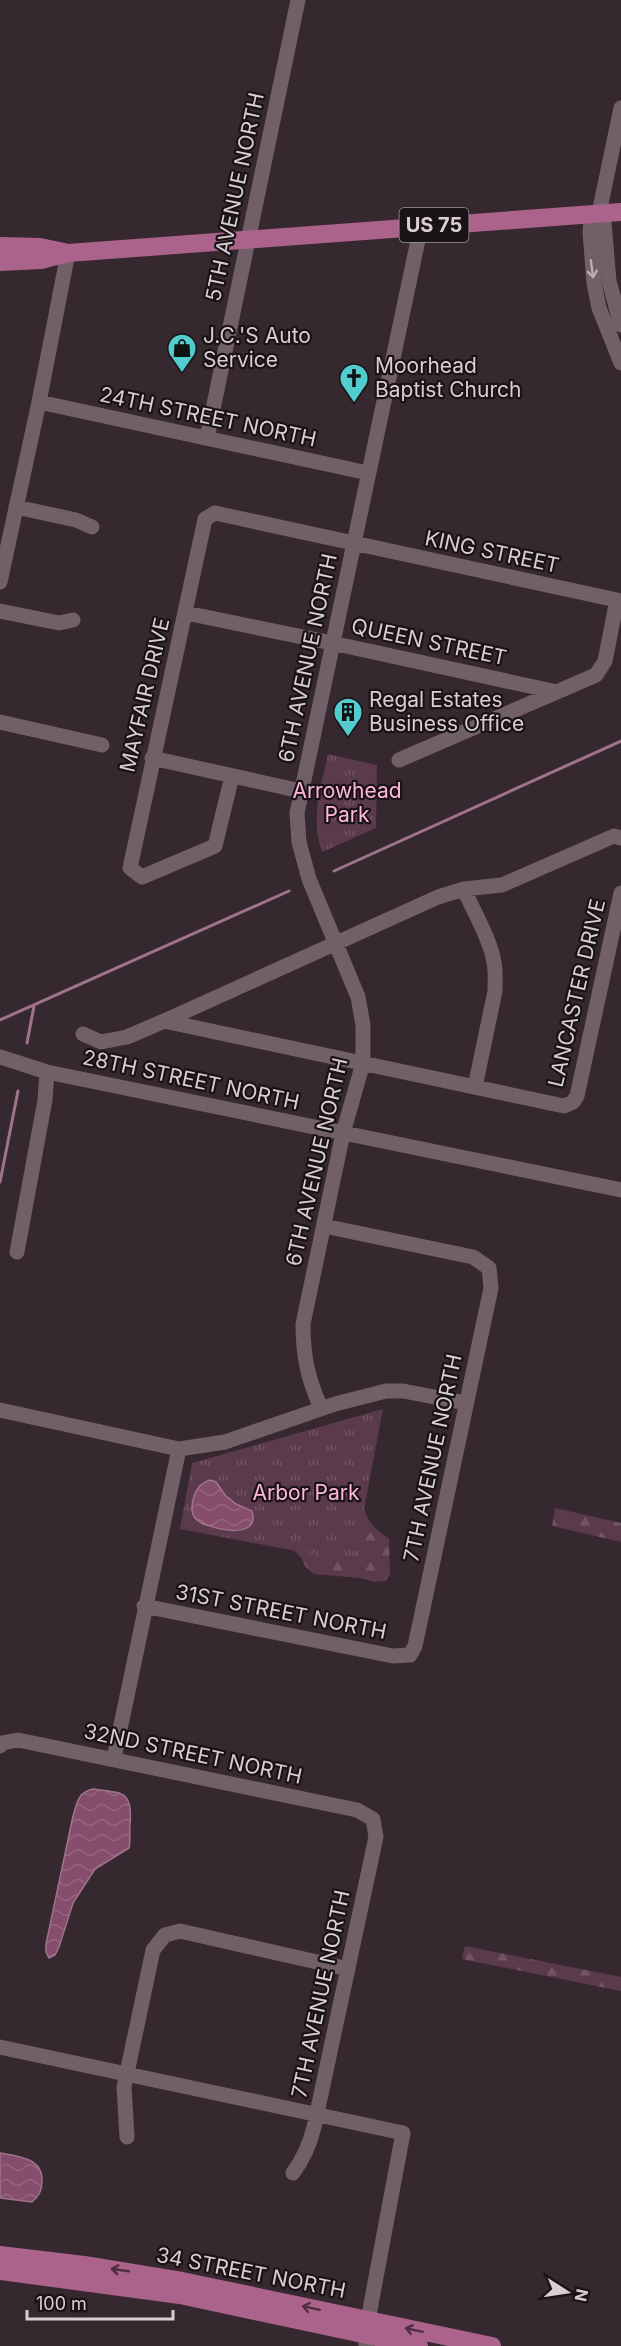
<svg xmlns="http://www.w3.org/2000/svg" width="621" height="2346" font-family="Inter,sans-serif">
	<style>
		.forest { fill: url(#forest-firs) }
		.park { fill: url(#park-tufts) }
		.water { fill: url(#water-waves); stroke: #9f748b; stroke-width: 1.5 }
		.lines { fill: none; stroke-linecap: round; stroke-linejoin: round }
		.stream { stroke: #9f748b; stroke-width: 3 }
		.minor { stroke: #716068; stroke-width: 15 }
		.major { stroke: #ab638b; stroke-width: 18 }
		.oneway { stroke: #b9adb3 }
		.oneway2 { stroke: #4d2f3f }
		.labels { text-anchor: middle; stroke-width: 4.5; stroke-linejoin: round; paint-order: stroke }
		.shield { fill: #1a1316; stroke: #9f969a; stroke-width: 1.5 }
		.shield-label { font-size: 20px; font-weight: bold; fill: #d8ced3 }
		.street-label { font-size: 21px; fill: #d8ced3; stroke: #1a1316 }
		.poi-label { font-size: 21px; fill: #d8ced3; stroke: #1a1316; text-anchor: start }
		.park-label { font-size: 21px; fill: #fdb6da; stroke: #1a1316 }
	</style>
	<defs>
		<pattern id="forest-firs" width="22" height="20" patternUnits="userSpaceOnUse" patternTransform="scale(1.5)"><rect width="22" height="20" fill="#5b3a4c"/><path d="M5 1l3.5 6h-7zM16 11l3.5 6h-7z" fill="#725565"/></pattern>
		<pattern id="park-tufts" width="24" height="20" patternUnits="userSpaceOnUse" patternTransform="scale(1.5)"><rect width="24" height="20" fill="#5b3a4c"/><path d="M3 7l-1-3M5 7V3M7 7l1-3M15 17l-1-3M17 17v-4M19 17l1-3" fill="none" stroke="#725565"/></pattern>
		<pattern id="water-waves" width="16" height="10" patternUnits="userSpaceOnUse" patternTransform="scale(1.5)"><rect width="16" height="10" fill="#864d6c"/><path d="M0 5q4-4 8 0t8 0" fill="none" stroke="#966580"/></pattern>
	</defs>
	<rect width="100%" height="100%" fill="#36282f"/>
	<!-- forest -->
	<path class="forest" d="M362,1496C365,1518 370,1526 389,1539L390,1575L385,1581L375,1582L360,1578L314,1574L305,1566L301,1557L284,1542Z
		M555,1508L621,1523V1542L552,1526Z
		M465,1946L621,1977V1991L462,1959Z"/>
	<!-- park -->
	<path class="park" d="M328,754L377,765L376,828L322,852C310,819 321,786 328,754Z
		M383,1409L354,1562L180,1529L192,1463Z"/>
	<!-- water -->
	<path class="water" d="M210,1480L216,1482L225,1495L236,1504L252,1511C262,1543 202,1528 195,1518C190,1512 192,1503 194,1496C197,1488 202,1482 210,1480Z
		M93,1789C122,1793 133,1790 130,1824C129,1832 131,1840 129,1848L95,1869L73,1903L59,1947L55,1955L49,1958L46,1952V1944L73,1816C77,1803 78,1792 93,1789Z
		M0,2153C18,2156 43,2158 42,2181C42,2191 39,2196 32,2202L0,2198Z"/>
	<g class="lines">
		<!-- stream -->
		<path class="stream" d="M334,871L621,741
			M0,1020L289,891
			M27,1043L34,1006
			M0,1182L18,1091"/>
		<!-- minor -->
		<path class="minor" d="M621,108L599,213L591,222L590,232L594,283L599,308L621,363
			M599,213L604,222L609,281L621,325
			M39,402L368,473
			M207,438L298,0
			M16,507L76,520L92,527
			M0,582L39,402L68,253
			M0,611L59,623L73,620
			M186,613L332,643L557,692
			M0,722L102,745
			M152,758L301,791
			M399,760L596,675L605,661L617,600
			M232,776L215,846L142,877L130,868L205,519L215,513L621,601
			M621,838L614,836L502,885L464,889L438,897L164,1021L564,1106L573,1102L577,1096L621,893
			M464,889C473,911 491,940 494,963C496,972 495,982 495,991L475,1087
			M83,1034L101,1042L127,1037L164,1021
			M0,1057L47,1072L621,1190
			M17,1252L45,1100L47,1072
			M321,1408C308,1379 303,1357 303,1324L343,1133L363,1063V1025L358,997L309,879L299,842L297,813L421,226
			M0,1410L179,1449L225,1442L335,1404L386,1391H403L466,1403
			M144,1606L393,1656L410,1655L415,1646L491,1288L489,1268L473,1257L324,1226
			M0,1746L2,1743L18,1740L357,1810L373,1819L376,1837L314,2127C310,2144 304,2158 293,2173
			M114,1758L179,1449
			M0,2047L403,2133L371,2304L366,2335V2346
			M127,2137L124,2087L127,2073L153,1950L165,1935L180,1931L348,1969"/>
		<!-- major -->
		<path class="major" d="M0,246L40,247L64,252
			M0,262L41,260L68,253L621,212
			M0,2255L84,2265L182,2281L492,2346
			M0,2271L180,2295L419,2346"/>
	</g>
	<!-- one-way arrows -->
	<defs><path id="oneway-shaft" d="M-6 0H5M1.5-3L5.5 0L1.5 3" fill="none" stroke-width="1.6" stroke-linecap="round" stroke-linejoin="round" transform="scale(1.5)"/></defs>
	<use class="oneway" href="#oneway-shaft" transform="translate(592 269) rotate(82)"/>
	<g class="oneway2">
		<use href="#oneway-shaft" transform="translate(120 2270) rotate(-172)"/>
		<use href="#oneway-shaft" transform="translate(311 2308) rotate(-168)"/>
		<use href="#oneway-shaft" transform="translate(414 2330) rotate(-168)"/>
	</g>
	<!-- icons -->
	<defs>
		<g id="shop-pin" transform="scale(1.5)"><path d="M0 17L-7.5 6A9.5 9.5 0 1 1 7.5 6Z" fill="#52cdcf" stroke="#1a1316"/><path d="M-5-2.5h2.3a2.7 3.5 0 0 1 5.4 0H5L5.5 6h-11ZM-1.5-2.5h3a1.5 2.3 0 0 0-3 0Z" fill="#111"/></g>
		<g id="church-pin" transform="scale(1.5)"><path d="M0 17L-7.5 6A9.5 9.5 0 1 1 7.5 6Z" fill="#52cdcf" stroke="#1a1316"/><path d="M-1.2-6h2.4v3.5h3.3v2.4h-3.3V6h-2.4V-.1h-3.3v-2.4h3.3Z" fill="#111"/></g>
		<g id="building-pin" transform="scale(1.5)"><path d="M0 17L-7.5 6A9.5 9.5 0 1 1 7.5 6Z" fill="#52cdcf" stroke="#1a1316"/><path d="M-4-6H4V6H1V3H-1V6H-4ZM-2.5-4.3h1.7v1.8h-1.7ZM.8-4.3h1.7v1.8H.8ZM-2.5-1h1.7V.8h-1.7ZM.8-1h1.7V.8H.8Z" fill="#111"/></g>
	</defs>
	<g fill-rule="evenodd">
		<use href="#shop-pin" x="182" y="348"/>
		<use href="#church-pin" x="354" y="378"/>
		<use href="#building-pin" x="348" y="712"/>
	</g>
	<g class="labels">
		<!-- shield labels -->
		<rect class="shield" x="399.5" y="208" width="69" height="34" rx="4.5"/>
		<g class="shield-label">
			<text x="434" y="232">US 75</text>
		</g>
		<!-- street labels -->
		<g class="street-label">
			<text transform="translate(235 197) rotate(-78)" y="7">5TH AVENUE NORTH</text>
			<text transform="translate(208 417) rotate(12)" y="7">24TH STREET NORTH</text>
			<text transform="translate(492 552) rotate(12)" y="7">KING STREET</text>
			<text transform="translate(429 642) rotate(12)" y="7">QUEEN STREET</text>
			<text transform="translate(308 658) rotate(-78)" y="7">6TH AVENUE NORTH</text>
			<text transform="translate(145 695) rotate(-77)" y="7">MAYFAIR DRIVE</text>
			<text transform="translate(577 993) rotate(-77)" y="7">LANCASTER DRIVE</text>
			<text transform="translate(191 1080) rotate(12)" y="7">28TH STREET NORTH</text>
			<text transform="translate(317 1162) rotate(-77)" y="7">6TH AVENUE NORTH</text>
			<text transform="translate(433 1458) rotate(-78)" y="7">7TH AVENUE NORTH</text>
			<text transform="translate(281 1612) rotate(11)" y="7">31ST STREET NORTH</text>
			<text transform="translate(193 1754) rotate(12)" y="7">32ND STREET NORTH</text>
			<text transform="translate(321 1994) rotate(-78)" y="7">7TH AVENUE NORTH</text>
			<text transform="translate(251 2273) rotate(11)" y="7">34 STREET NORTH</text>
		</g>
		<!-- poi labels -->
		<g class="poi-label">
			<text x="203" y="343">J.C.'S Auto<tspan x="203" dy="24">Service</tspan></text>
			<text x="375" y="373">Moorhead<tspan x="375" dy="24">Baptist Church</tspan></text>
			<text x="369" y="707">Regal Estates<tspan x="369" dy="24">Business Office</tspan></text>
		</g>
		<!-- park labels -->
		<g class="park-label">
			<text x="347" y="798">Arrowhead<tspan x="347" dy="24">Park</tspan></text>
			<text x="306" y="1500">Arbor Park</text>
		</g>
	</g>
	<!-- north arrow -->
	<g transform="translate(567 2292) rotate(102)" stroke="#1a1316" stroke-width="4.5" paint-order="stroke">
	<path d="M0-4.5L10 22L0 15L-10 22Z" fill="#d8ced3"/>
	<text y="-9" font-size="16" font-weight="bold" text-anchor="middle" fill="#d8ced3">N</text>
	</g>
	<!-- scale -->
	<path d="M27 2310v9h146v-9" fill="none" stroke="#d8ced3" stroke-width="3"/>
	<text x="36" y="2310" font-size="18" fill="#d8ced3" stroke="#1a1316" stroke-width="4.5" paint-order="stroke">100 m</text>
</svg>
